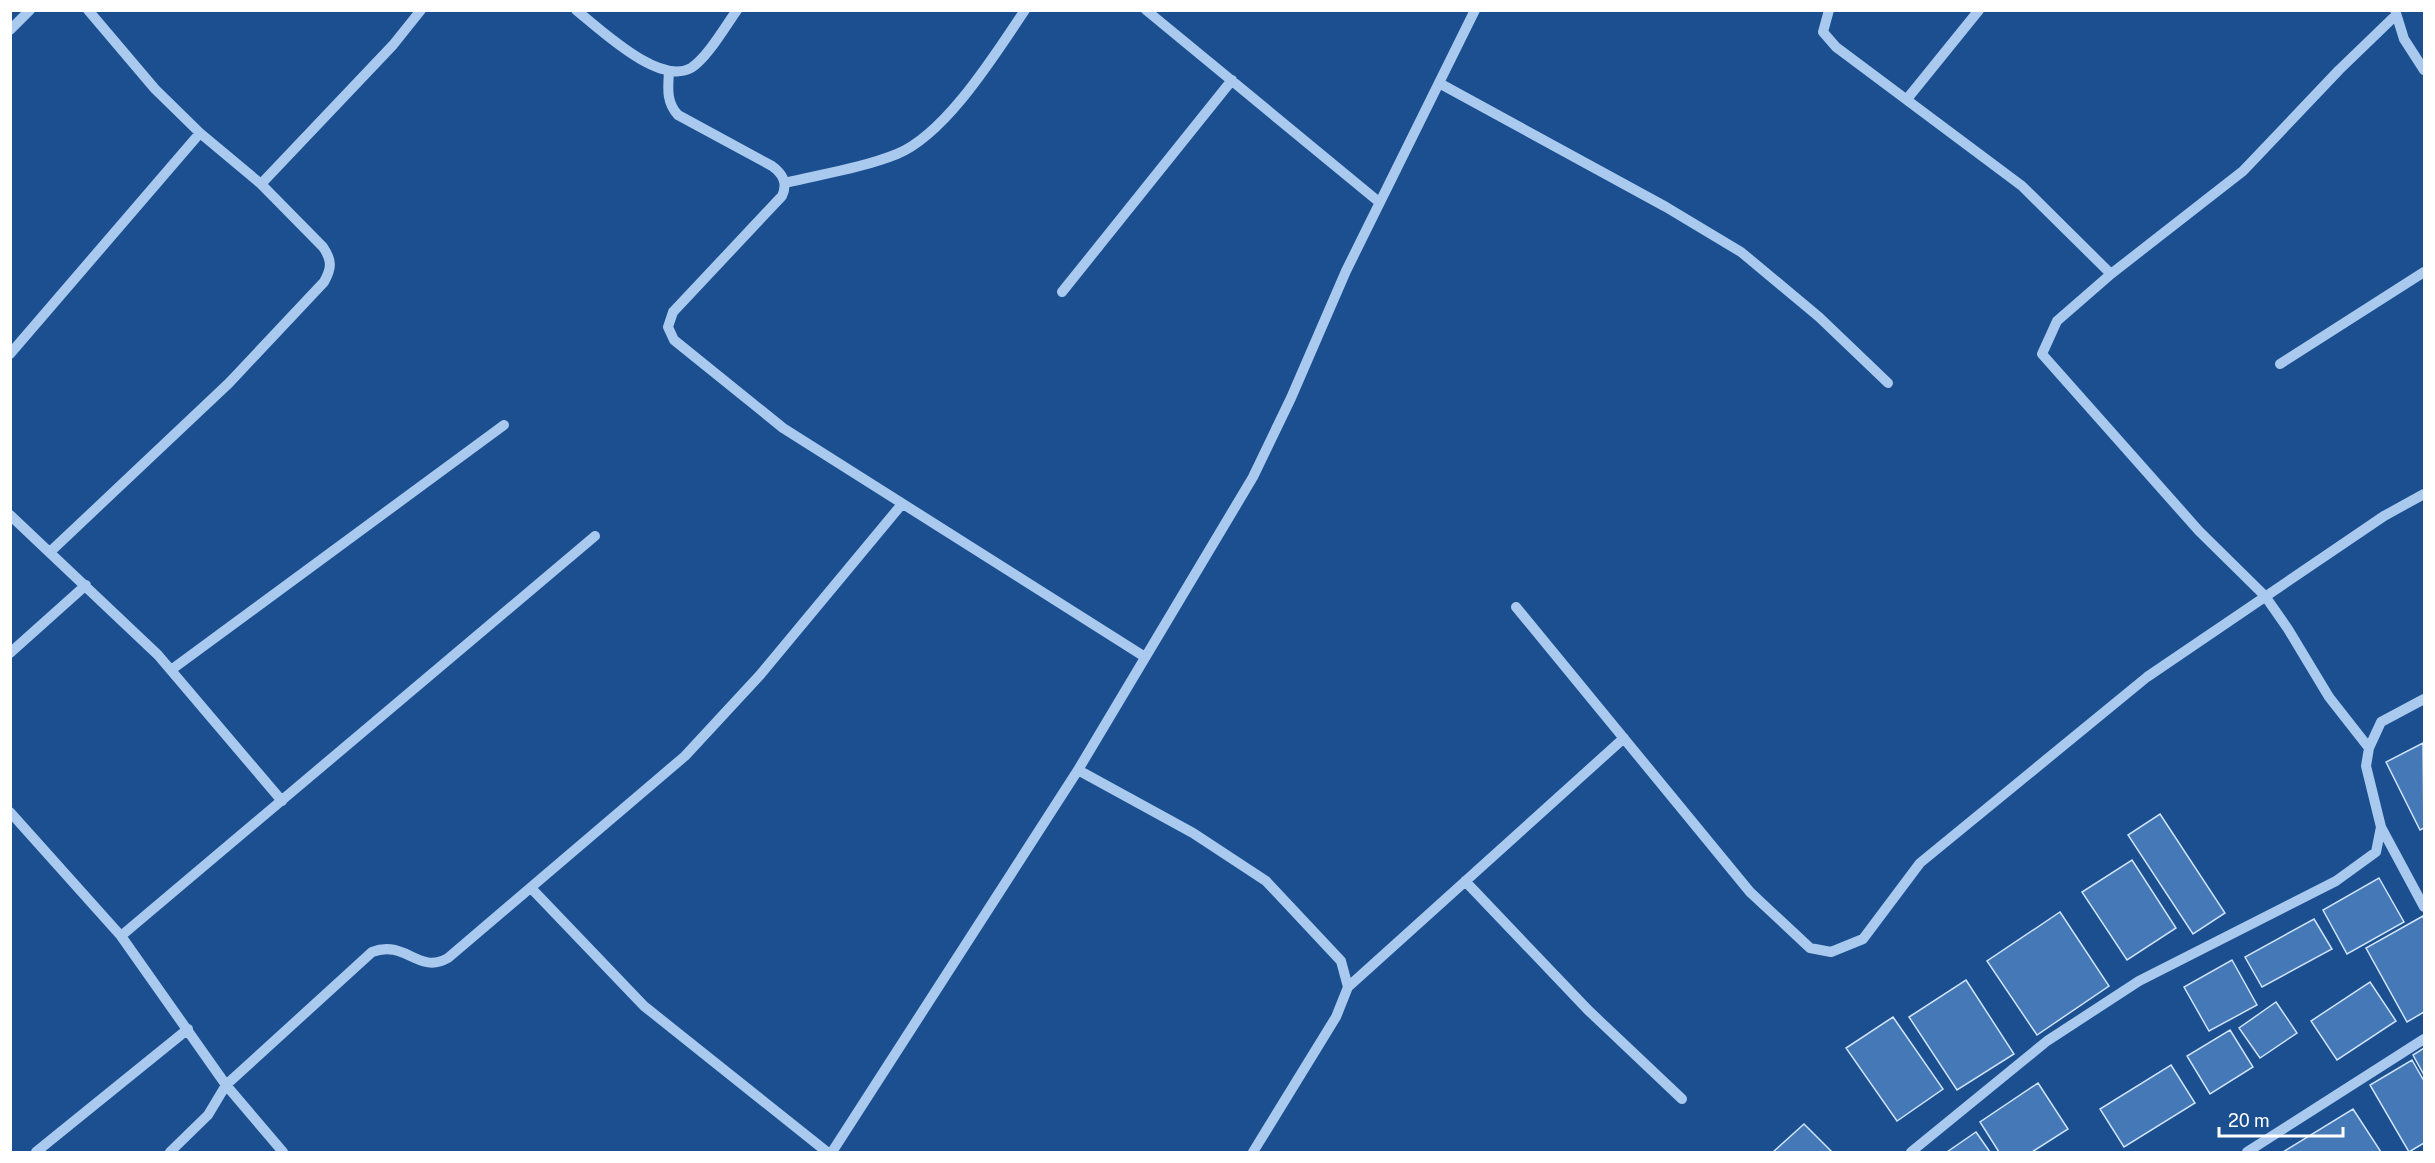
<svg xmlns="http://www.w3.org/2000/svg" width="2435" height="1163" font-family="'Public Sans',sans-serif">
	<style>
		.building { fill: #4478b7; stroke: #cfe3fa; stroke-width: 1.5 }
		.lines { fill: none; stroke-linecap: round; stroke-linejoin: round }
		.minor { stroke: #a9c9ee; stroke-width: 10 }
	</style>
	<rect width="100%" height="100%" fill="#1b4f8f"/>
	<!-- building -->
	<path class="building" d="M2423,743L2424,828L2420,830L2386,762Z
		M2160,814L2225,913L2193,934L2128,835Z
		M2132,860L2176,928L2127,960L2082,892Z
		M2379,878L2404,922L2347,954L2323,910Z
		M2060,912L2109,986L2037,1035L1987,961Z
		M2423,916L2424,920V1012L2407,1022L2366,948Z
		M2314,919L2332,949L2262,987L2245,957Z
		M2232,960L2257,1005L2209,1031L2184,987Z
		M1966,980L2014,1054L1957,1090L1909,1017Z
		M2370,982L2396,1021L2337,1060L2311,1021Z
		M2276,1002L2297,1033L2260,1058L2239,1028Z
		M1893,1017L1943,1089L1897,1121L1846,1048Z
		M2230,1030L2253,1067L2210,1094L2187,1056Z
		M2424,1048V1075L2413,1055Z
		M2412,1060L2424,1081V1143L2409,1152L2370,1085Z
		M2171,1065L2195,1103L2124,1147L2100,1109Z
		M2038,1083L2068,1129L2032,1152H1999L1980,1122Z
		M2353,1109L2381,1152H2283Z
		M1804,1124L1832,1152H1773Z
		M1976,1132L1990,1152H1947Z"/>
	<g class="lines">
		<!-- minor -->
		<path class="minor" d="M576,10C600,29 659,86 691,68C707,58 725,27 737,10
			M1146,10L1379,202
			M1829,10L1823,32L1836,47L2022,186L2111,274
			M2395,10L2404,39L2424,70
			M10,30L30,10
			M669,71C668,88 666,102 678,115L772,166C783,174 788,183 782,196L673,312L668,327L674,340L783,428L1145,657
			M1439,83L1666,207L1741,252L1819,317L1888,383
			M1907,99L1979,10
			M785,183C822,174 862,168 897,154C946,134 996,53 1025,10
			M261,184L393,45L421,10
			M1062,292L1232,80
			M10,354L200,133
			M2280,364L2424,272
			M10,515L158,655L282,801
			M51,551L229,383L324,282C332,268 332,260 323,247L261,184L200,133L155,89L88,10
			M1516,607L1750,892L1810,948L1831,952L1863,939L1920,863L2147,677L2384,516L2424,494
			M10,653L86,585
			M171,670L504,425
			M2369,748L2329,697L2288,629L2265,596L2199,531L2042,354L2057,321L2111,274L2243,171L2339,70L2396,15
			M1078,770L1193,833L1266,881L1341,961L1348,987L1336,1017L1253,1152
			M10,812L121,936L226,1085L283,1152
			M2381,827L2424,907
			M1465,881L1588,1010L1682,1099
			M531,888L644,1006L827,1152
			M121,936L595,536
			M1348,987L1624,738
			M36,1152L188,1029
			M170,1152L208,1115L226,1085L372,952C406,939 418,975 448,958L685,756L760,675L902,504
			M832,1152L1078,770L1253,477L1291,398L1346,271L1475,10
			M1911,1152L2047,1041L2139,981L2336,881L2376,852L2381,827L2366,766L2369,748L2381,722L2424,699
			M2247,1152L2424,1039"/>
	</g>
	<!-- border -->
	<rect width="2435" height="1163" fill="none" stroke="#ffffff" stroke-width="24"/>
	<!-- scale -->
	<path d="M2219 1127v9h124v-9" fill="none" stroke="#ffffff" stroke-width="3"/>
	<text x="2228" y="1127" font-size="18" fill="#ffffff" stroke="#1b4f8f" stroke-width="4.5" paint-order="stroke">20 m</text>
</svg>
